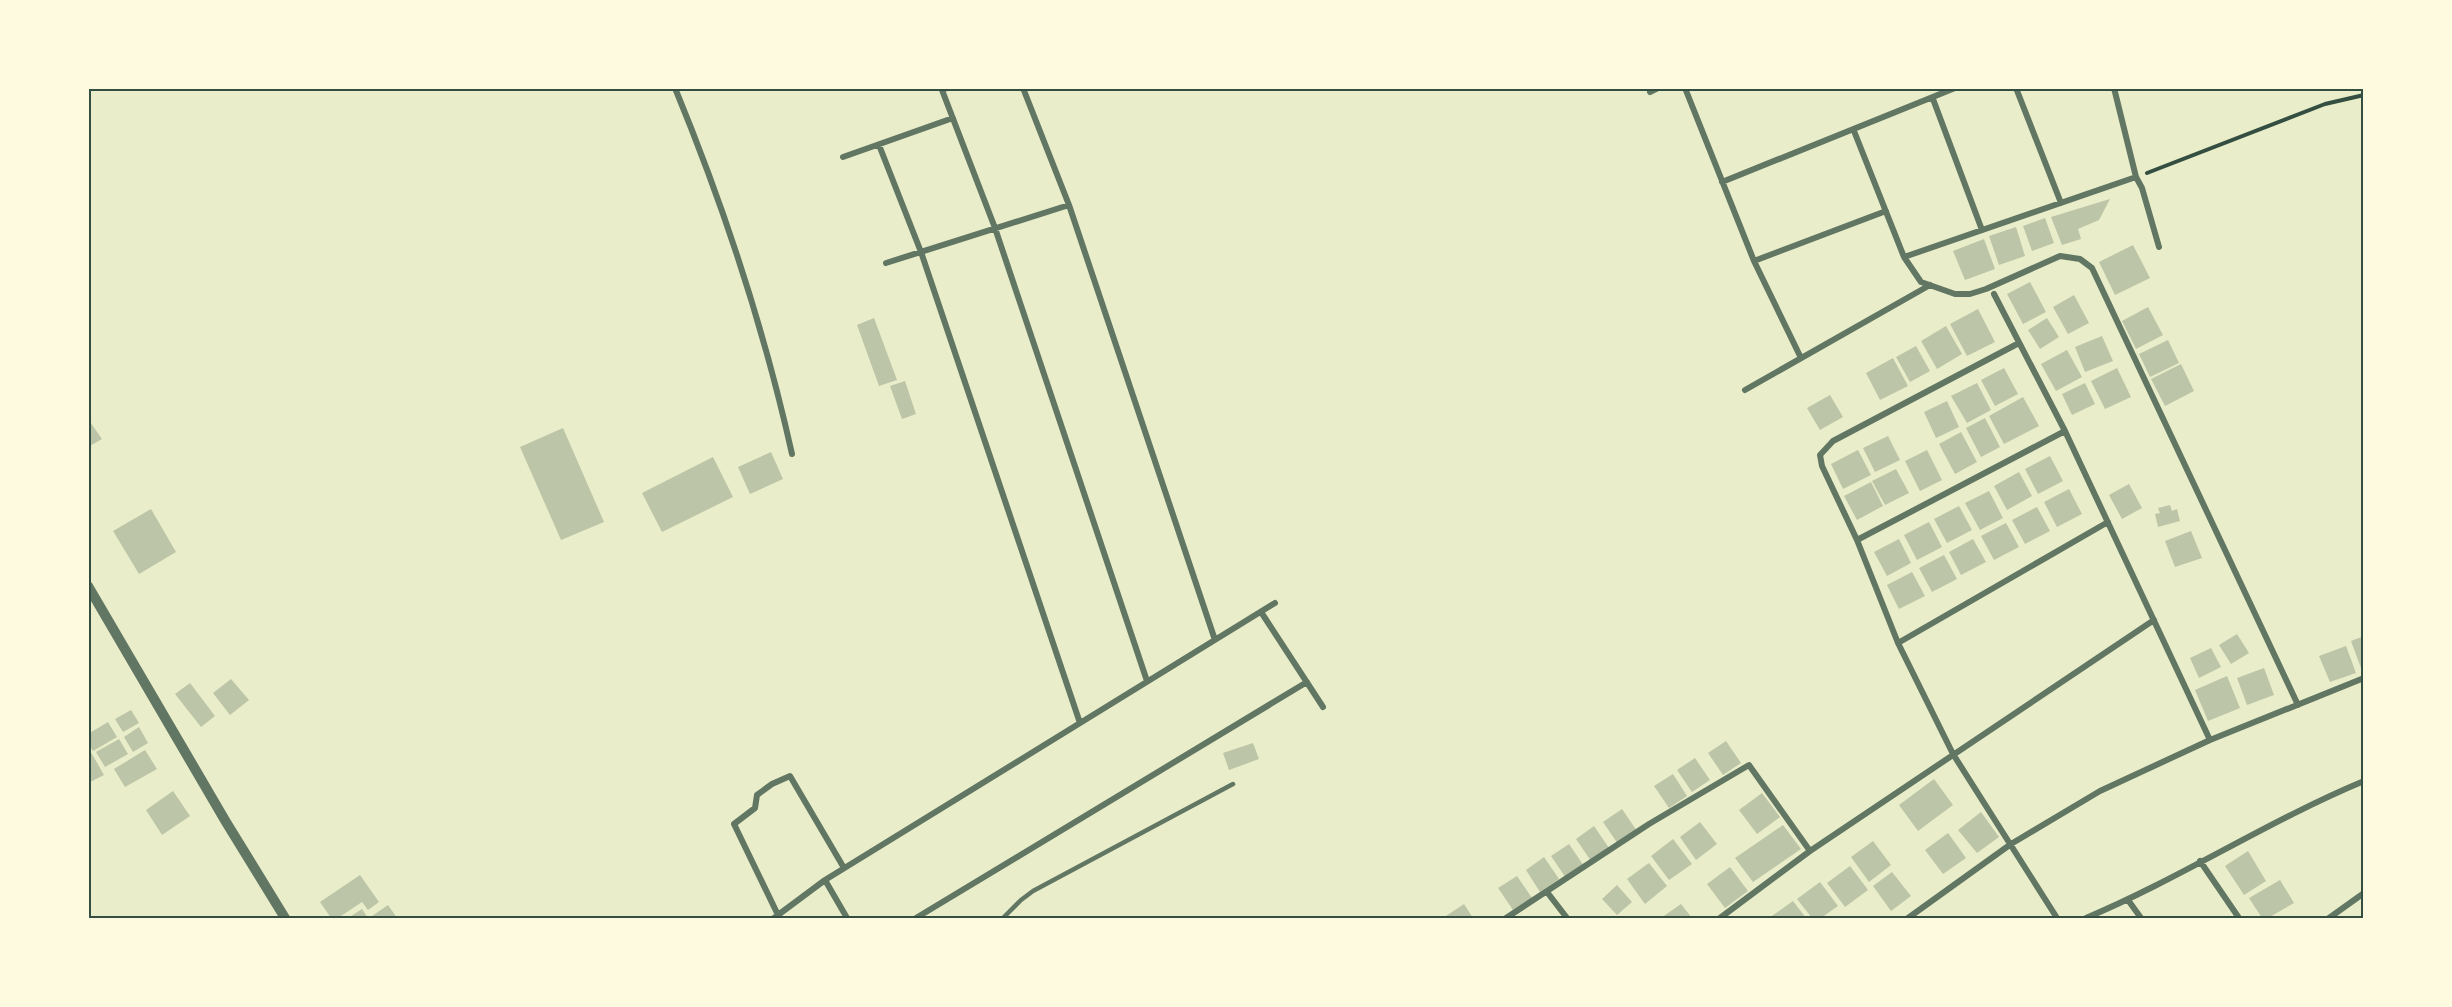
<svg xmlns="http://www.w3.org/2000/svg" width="2452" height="1007" font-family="Georgia,serif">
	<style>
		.building { fill: #bcc5a7 }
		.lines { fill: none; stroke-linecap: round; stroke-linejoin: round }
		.path { stroke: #344e41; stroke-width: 4 }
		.service { stroke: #617663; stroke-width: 4.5 }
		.minor { stroke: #617663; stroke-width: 6 }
		.tertiary { stroke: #617663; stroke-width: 10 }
		.neatline { fill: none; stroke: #344e41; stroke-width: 2 }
	</style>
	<rect width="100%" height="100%" fill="#e9edc9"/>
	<!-- building -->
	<path class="building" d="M2110,199L2099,220L2078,229L2081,239L2062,245L2051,217Z
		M2045,218L2054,243L2032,251L2023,226Z
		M2016,227L2025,256L1999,265L1989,236Z
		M1984,239L1995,269L1965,280L1953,251Z
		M2133,245L2150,278L2115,295L2099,262Z
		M2030,282L2046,312L2023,324L2007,294Z
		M2074,295L2089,323L2068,334L2053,307Z
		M2148,307L2163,335L2136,349L2122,321Z
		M1978,309L1995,342L1967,356L1950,324Z
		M874,318L897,380L879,386L857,325Z
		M2047,318L2059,337L2040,349L2028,330Z
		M1946,326L1962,354L1937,369L1921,341Z
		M2102,336L2113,361L2085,372L2075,347Z
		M2168,340L2179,363L2150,377L2139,354Z
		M1916,346L1930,371L1910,382L1896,357Z
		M2067,350L2082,377L2056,391L2041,364Z
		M1893,358L1908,386L1880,400L1866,373Z
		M2181,364L2194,391L2165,406L2151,379Z
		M2004,368L2018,394L1995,406L1981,380Z
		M2117,368L2131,397L2105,409L2091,381Z
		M905,381L916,414L902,419L890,386Z
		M1977,383L1991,410L1967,423L1951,396Z
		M2085,383L2095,404L2072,415L2062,394Z
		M1830,395L1843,417L1820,430L1807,408Z
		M2023,397L2039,426L2004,444L1989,416Z
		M1947,401L1959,427L1936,438L1924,412Z
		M1985,418L2000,447L1981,457L1966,428Z
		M88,419L102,439L88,447Z
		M563,428L604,522L561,540L520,447Z
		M1961,432L1977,462L1955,474L1939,444Z
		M1888,436L1900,460L1875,472L1863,448Z
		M1858,450L1871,475L1843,489L1831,464Z
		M1927,450L1942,480L1920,491L1905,461Z
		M771,452L783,479L750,494L738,467Z
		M2050,456L2063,481L2038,494L2025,469Z
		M713,457L733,497L662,532L642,493Z
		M1896,469L1909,493L1885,505L1872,481Z
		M2019,472L2032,496L2007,510L1994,486Z
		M1871,482L1883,506L1857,520L1844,496Z
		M2129,484L2142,508L2122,519L2109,495Z
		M2069,489L2082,514L2057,527L2044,502Z
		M1989,491L2003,518L1980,530L1965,503Z
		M2170,505L2172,511L2177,509L2180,521L2158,527L2155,514L2160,513L2158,508Z
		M1959,506L1972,530L1947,543L1934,519Z
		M2037,507L2050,531L2025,544L2012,520Z
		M151,509L176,552L139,574L113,531Z
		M1929,522L1942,547L1917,560L1904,535Z
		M2006,523L2019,547L1994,560L1981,536Z
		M2191,531L2202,558L2175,567L2165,541Z
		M1899,539L1911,563L1887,576L1874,552Z
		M1973,539L1986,562L1961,575L1949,552Z
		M1944,555L1957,579L1932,592L1919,568Z
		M1912,572L1925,596L1899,609L1887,585Z
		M2237,634L2249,653L2231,664L2219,645Z
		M2364,636V667L2361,668L2351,641Z
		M2346,646L2356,673L2330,682L2319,656Z
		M2211,648L2221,667L2199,678L2190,658Z
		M2264,668L2274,695L2247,705L2237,678Z
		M2227,676L2240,708L2208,721L2195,690Z
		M231,679L249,700L230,715L213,693Z
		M190,683L215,716L201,727L175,694Z
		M131,710L139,723L123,732L115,719Z
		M108,722L117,737L93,751L88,743V734Z
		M139,727L148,743L133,752L124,737Z
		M119,739L128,754L105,767L96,752Z
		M1726,741L1741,763L1723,775L1708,753Z
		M1253,743L1259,759L1229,770L1223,753Z
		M88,747L104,775L88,783Z
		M145,750L157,769L125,787L114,769Z
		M1695,758L1710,780L1692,792L1677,770Z
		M1673,774L1687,796L1669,808L1654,786Z
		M1934,779L1953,805L1918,831L1899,805Z
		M173,791L190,816L162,835L146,810Z
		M1762,793L1780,817L1757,834L1739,810Z
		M1622,809L1637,831L1618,844L1603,822Z
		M1981,812L1999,837L1977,853L1958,830Z
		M1700,822L1717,844L1696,860L1680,837Z
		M1783,825L1801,849L1753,882L1735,858Z
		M1594,826L1609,848L1591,861L1576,839Z
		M1948,833L1966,858L1943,874L1925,850Z
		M1673,839L1692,864L1669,880L1651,856Z
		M1873,841L1891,865L1869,882L1851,857Z
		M1569,844L1584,866L1566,878L1551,856Z
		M2248,851L2266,881L2244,895L2225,866Z
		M1544,857L1559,879L1540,892L1526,870Z
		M1649,863L1667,886L1645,904L1627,879Z
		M1850,866L1868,890L1845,907L1827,883Z
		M1730,867L1748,891L1725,908L1707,884Z
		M1892,872L1911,896L1891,911L1873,886Z
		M360,875L379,902L368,910L362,902L338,918H331L320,902Z
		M1517,876L1532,898L1513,910L1498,888Z
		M2280,880L2294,903L2268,918H2262L2249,898Z
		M1820,882L1838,906L1821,918H1812L1797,899Z
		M1617,885L1632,902L1617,915L1602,899Z
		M1793,901L1806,918H1769Z
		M1464,904L1473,918H1443Z
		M1681,904L1692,918H1661Z
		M388,905L397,918H374L372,916Z
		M362,909L368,918H348Z"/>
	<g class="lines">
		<!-- path -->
		<path class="path" d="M2147,173L2325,104L2364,95"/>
		<!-- service -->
		<path class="service" d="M1003,918L1021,900L1033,891L1233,784"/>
		<!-- minor -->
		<path class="minor" d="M675,88C724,207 764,328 792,454
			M947,88L942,90L995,228L1147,681
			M1023,88L1069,205L1215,640
			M1685,88L1754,261L1801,358
			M2016,88L2061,203
			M2114,88L2136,177L2142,188L2159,247
			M1650,92L1658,88
			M1933,99L1982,230
			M1854,131L1904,257L1921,282L1955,294H1970L1986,289L2060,256L2080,259L2092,268L2298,705
			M879,145L921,252L1080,723
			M843,157L953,118
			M1722,182L1955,88
			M1904,257L2136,177
			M1754,261L1886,211
			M886,263L1069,205
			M1994,294L2065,431L2210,740
			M2019,343L1833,441L1820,455L1822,466L1857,540L1898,643L1953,754L2057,918
			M1745,390L1930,285
			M1857,540L2065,431
			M1261,612L1323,707
			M1898,643L2108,522
			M2200,861L2239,918
			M825,880L847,918
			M1547,892L1567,918
			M2128,900L2141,918
			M778,915L734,824L755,808L757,795L772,784L790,776L844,868
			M774,918L825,880L1275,603
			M916,918L1307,682
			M1506,918L1649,824L1749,765L1810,851
			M1720,918L1810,851L2154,620
			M1908,918L2011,844L2100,791L2210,740L2364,678
			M2086,918C2181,878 2268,821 2364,781
			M2329,918L2364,893"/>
		<!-- tertiary -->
		<path class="tertiary" d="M88,586L226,822L285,918"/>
	</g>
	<!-- border -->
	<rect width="2452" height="1007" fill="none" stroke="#fefae0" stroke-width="180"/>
	<rect x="90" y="90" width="2272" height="827" class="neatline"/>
</svg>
